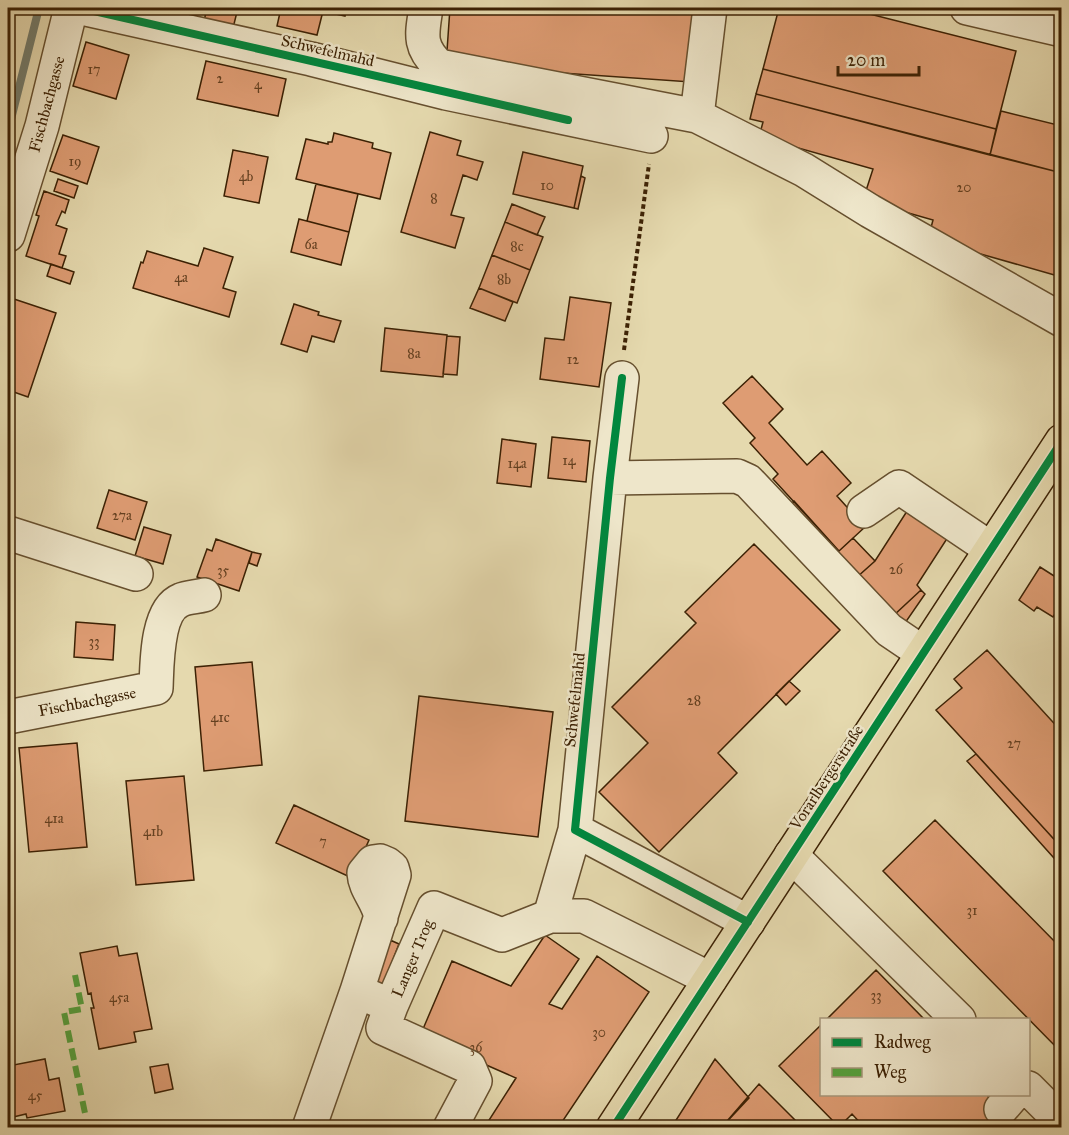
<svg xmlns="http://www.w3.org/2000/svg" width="1069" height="1135" font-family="'IM FELL Great Primer',serif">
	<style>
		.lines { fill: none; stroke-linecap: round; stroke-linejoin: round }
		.stream { stroke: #737c6c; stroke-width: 8 }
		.building { fill: #de9c73; stroke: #3c2104; stroke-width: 1.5 }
		.minor-casing { stroke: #664f2e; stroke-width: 36 }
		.major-casing { stroke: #3c2104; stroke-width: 36 }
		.path { stroke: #3c2104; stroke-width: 4; stroke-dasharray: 4.5 3; stroke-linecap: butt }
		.minor { stroke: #eee6ca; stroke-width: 33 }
		.major { stroke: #e5d9ae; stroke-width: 33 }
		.quiet { stroke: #54a23d; stroke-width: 6; stroke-dasharray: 12 6; stroke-linecap: butt }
		.cycleway-casing { stroke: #eee6ca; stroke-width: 11 }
		.cycleway { stroke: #00873e; stroke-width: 8 }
		.labels { text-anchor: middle; stroke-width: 5; stroke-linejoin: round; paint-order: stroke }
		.number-label { font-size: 14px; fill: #644020 }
		.street-label { font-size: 16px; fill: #3c2104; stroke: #eee6ca }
	</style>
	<rect width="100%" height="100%" fill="#e5d9ae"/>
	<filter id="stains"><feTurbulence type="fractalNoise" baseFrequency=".00333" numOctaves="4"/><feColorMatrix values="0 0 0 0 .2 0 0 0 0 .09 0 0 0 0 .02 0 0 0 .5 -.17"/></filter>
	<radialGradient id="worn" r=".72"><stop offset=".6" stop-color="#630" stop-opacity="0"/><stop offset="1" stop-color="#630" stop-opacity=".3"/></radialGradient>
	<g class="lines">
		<!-- stream -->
		<path class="stream" d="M8,131L39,8"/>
	</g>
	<!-- building -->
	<path class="building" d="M207,8L237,12L233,28L204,21Z
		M281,8H347L345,16L323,11L317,35L277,26Z
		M450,8H696L691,82L446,65Z
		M779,8H846L1016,51L996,129L763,69Z
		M86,42L129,55L116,99L73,86Z
		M206,61L286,79L278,116L197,99Z
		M763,69L996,129L990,155L756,94Z
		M756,94L1062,173V272L1059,271L1058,276L928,239L933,220L863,200L873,169L759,137L763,122L750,119Z
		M1001,111L1062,126V173L990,155Z
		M430,132L461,141L457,155L483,162L477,180L463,175L451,215L464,218L455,248L401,232Z
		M334,133L373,143L372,148L391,153L380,199L296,179L306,139L328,144V142H332Z
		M63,135L99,147L87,184L50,171Z
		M233,150L268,157L259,203L224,196Z
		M523,152L583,166L574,208L513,194Z
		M581,176L585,178L578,209L574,208Z
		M58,179L78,186L74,198L54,191Z
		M316,184L358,194L349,232L307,221Z
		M44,191L69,200L65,213L62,211L56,225L67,229L59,254L66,256L62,268L26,256L39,216L36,215Z
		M512,204L545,217L537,235L505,222Z
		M299,219L349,232L341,265L291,252Z
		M505,222L543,237L530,270L492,255Z
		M204,248L233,257L223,288L236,292L229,317L133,288L141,262L143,263L147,251L198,266Z
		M492,255L530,270L517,303L479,288Z
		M51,264L74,272L70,284L47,276Z
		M479,288L513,302L505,321L470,308Z
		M8,297L56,313L28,397L8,390Z
		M570,297L611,303L599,387L540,379L545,338L564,340Z
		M294,304L319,312L318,315L341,321L334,342L312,336L307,352L281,344Z
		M385,328L447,335L443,377L381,371Z
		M447,336L460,337L457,375L443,374Z
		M752,376L783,409L769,423L807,465L822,451L851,483L837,496L865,527L839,551L773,479L778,474L750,443L755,438L723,403Z
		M552,437L590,441L586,482L548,478Z
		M502,439L536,444L531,487L497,483Z
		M109,490L147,502L135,540L97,528Z
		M794,501L839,551L853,538L875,561L856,578L789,505Z
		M909,508L950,534L917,585L921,590L892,617L856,578L875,561Z
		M144,527L171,535L163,564L135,556Z
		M216,539L252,552L239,591L197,577L207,549L212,551Z
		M754,544L840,630L718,753L737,773L659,852L599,792L648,743L612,707L696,623L685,612Z
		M252,552L261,554L257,566L249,563Z
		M1040,567L1062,581V603L1053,617L1037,607L1034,611L1019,600Z
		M921,590L925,594L903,626L892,617Z
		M76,622L115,625L113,660L74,657Z
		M987,650L1062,732V848L936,710L962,688L954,679Z
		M252,662L262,765L204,771L195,667Z
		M789,681L800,691L786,705L776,694Z
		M419,696L553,712L538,837L405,821Z
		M77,743L87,847L29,852L19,748Z
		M976,754L1062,848V867L967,761Z
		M184,776L194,880L136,885L126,781Z
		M294,805L369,840L352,878L276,843Z
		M935,820L1062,949L1061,1052L883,871Z
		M545,935L579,959L549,1004L562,1009L597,956L649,992L558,1128H484L516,1078L420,1036L452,961L511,986Z
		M390,940L399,944L382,988L373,984Z
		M117,946L119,956L137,953L152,1029L134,1032L136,1042L99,1049L91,1008H94L92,1000L91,993L88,994L80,953Z
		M876,970L925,1020H826Z
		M822,1024V1094H986L1019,1128H865L852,1114L839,1127L779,1066Z
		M45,1059L49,1080L59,1078L65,1111L27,1118L26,1114L9,1118L10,1121H8V1066Z
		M715,1059L749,1098L721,1128H671Z
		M168,1064L173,1089L155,1093L150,1067Z
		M759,1084L803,1128H721Z"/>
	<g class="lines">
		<!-- minor casing -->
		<g class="minor-casing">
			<path id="minor" d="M81,8L311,59L446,93L651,136
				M426,8C422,34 418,46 439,66L697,116L710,8
				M967,8L1062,30
				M697,116L804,170L870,211L1062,320
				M8,235L42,126L71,8
				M622,378L610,478L575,830L748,922
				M610,478L737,476L748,481L889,630L923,653
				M864,511L899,487L991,549
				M8,533L136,574
				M8,717L156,688C157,666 156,610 181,600C188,597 197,597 204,595
				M791,855L959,1020
				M550,916H584L710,979
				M357,991L394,875L392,868L387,864L380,861L373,862L364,873C365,890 379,901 381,918
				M391,1006L383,1028L469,1067L475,1081L450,1128
				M1028,1088L1062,1122
				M1001,1109L1014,1094
				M309,1128L357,991L391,1006L434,908L502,935L550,916L575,830"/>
		</g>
		<!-- major casing -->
		<g class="major-casing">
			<path id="major" d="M613,1128L1062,441"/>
		</g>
		<!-- path -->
		<path class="path" d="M624,350L649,164"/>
		<!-- minor -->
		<use href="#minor" class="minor"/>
		<!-- major -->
		<use href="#major" class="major"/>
		<!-- quiet -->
		<path class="quiet" d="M75,975L82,1009L64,1012L86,1118"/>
		<!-- cycleway casing -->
		<g class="cycleway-casing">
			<path id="cycleway" d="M81,8L568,120
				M622,378L610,478L575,830L748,922
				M613,1128L1062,441"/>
		</g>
		<!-- cycleway -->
		<use href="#cycleway" class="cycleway"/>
	</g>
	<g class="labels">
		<!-- number labels -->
		<g class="number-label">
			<text x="94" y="74">17</text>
			<text x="220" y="83">2</text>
			<text x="258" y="89">4</text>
			<text x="75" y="166">19</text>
			<text x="246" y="181">4b</text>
			<text x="547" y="190">10</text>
			<text x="964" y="192">20</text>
			<text x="434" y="203">8</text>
			<text x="311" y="249">6a</text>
			<text x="517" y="251">8c</text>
			<text x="181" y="282">4a</text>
			<text x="504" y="284">8b</text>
			<text x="414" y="358">8a</text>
			<text x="573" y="364">12</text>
			<text x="569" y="465">14</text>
			<text x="517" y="468">14a</text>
			<text x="122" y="520">27a</text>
			<text x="896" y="574">26</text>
			<text x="223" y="575">35</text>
			<text x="94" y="646">33</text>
			<text x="694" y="705">28</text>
			<text x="220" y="722">41c</text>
			<text x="1014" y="748">27</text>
			<text x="54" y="823">41a</text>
			<text x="153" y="836">41b</text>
			<text x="323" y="846">7</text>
			<text x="972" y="915">31</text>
			<text x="876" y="1000">33</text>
			<text x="119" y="1002">45a</text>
			<text x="599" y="1037">30</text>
			<text x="476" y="1052">36</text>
			<text x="35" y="1100">45</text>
		</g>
		<!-- street labels -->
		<g class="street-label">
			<text transform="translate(328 50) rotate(13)" y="6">Schwefelmahd</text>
			<text transform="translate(46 104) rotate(-75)" y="6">Fischbachgasse</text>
			<text transform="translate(574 700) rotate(-84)" y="6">Schwefelmahd</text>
			<text transform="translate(87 701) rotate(-11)" y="6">Fischbachgasse</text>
			<text transform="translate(826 777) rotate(-57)" y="6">Vorarlbergerstraße</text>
			<text transform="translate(412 958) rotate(-67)" y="6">Langer Trog</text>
		</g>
	</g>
	<!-- margin -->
	<rect width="1069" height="1135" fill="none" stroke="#e5d9ae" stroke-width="30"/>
	<rect x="9" y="9" width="1051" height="1117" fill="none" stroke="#3c2104" stroke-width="3"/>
	<rect x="15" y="15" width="1039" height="1105" fill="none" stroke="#3c2104" stroke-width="1.5"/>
	<!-- legend -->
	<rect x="820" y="1018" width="210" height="78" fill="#eee6ca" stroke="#a7977b" stroke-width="1.5"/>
	<rect x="832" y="1038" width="30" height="9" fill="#00873e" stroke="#a7977b" stroke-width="1.5"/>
	<text x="874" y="1048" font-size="18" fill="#3c2104">Radweg</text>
	<rect x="832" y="1068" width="30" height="9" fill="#54a23d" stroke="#a7977b" stroke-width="1.5"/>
	<text x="874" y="1078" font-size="18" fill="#3c2104">Weg</text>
	<!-- scale -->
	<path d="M838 66v9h81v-9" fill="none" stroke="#3c2104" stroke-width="3"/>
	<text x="847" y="66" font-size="18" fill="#3c2104" stroke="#eee6ca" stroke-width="4.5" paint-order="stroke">20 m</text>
	<rect width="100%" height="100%" filter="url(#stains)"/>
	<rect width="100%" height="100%" fill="url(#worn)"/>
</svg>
